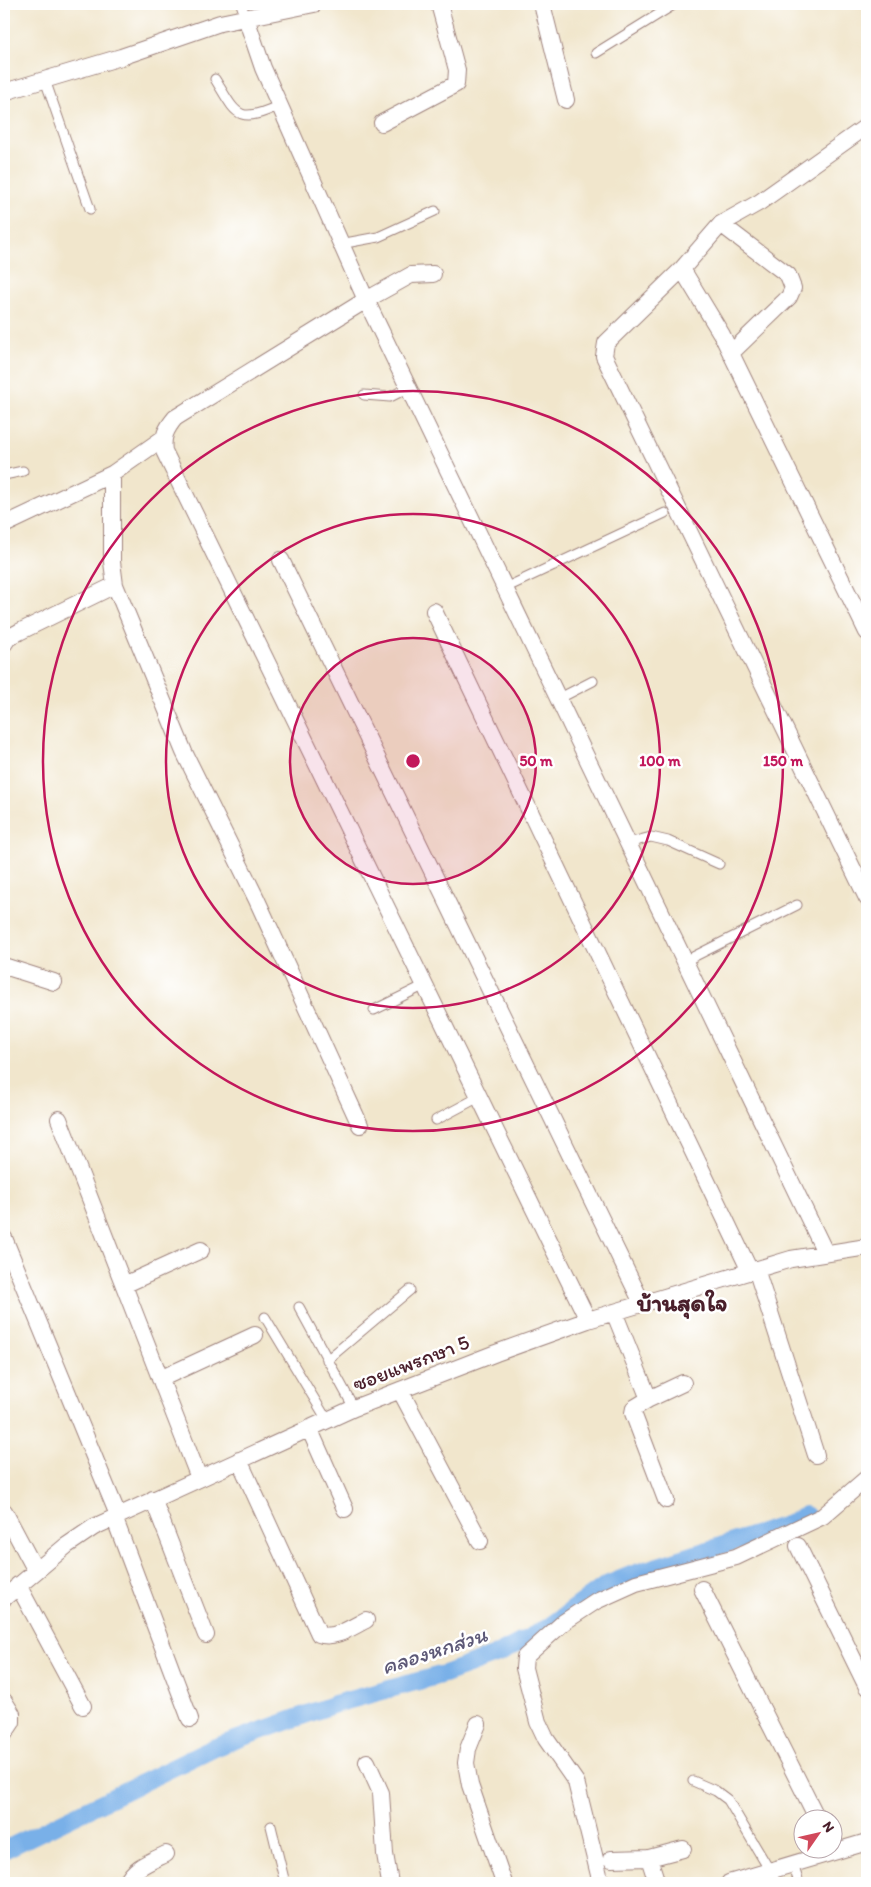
<svg xmlns="http://www.w3.org/2000/svg" width="871" height="1887" font-family="Itim,'Playpen Sans Thai',sans-serif">
	<style>
		.lines { fill: none; stroke-linecap: round; stroke-linejoin: round }
		.canal { stroke: #79b0e8; stroke-width: 18 }
		.lane-casing { stroke: #9e827c; stroke-width: 11 }
		.street-casing { stroke: #9e827c; stroke-width: 18 }
		.lane { stroke: #fff; stroke-width: 9 }
		.street { stroke: #fff; stroke-width: 16 }
		.ring { fill: none; stroke: #c2185b; stroke-width: 2.5 }
		.labels { text-anchor: middle; stroke-width: 5; stroke-linejoin: round; paint-order: stroke }
		.street-label { font-size: 21px; fill: #4a1f2b; stroke: #fff }
		.water-label { font-size: 22px; font-style: italic; fill: #5d5977; stroke: #fff }
		.quarter-label { font-size: 24px; font-weight: bold; fill: #4a1f2b; stroke: #fff }
		.centre { fill: #c2185b; stroke: #fff; stroke-width: 2.5 }
		.ring-label { font-size: 15px; text-anchor: middle; font-weight: bold; fill: #c2185b; stroke: #fff; stroke-width: 5; stroke-linejoin: round; paint-order: stroke }
	</style>
	<rect width="100%" height="100%" fill="#fff"/>
	<filter id="ink" filterUnits="userSpaceOnUse"><feTurbulence type="fractalNoise" baseFrequency=".02" numOctaves="2"/><feDisplacementMap in="SourceGraphic" scale="10" xChannelSelector="R" yChannelSelector="G"/><feConvolveMatrix kernelMatrix="1 2 1 2 8 2 1 2 1" color-interpolation-filters="sRGB"/></filter>
	<filter id="wash" filterUnits="userSpaceOnUse"><feTurbulence type="fractalNoise" baseFrequency=".0096" numOctaves="4" result="noise"/><feDisplacementMap in="SourceGraphic" scale="20" xChannelSelector="R" yChannelSelector="G"/><feGaussianBlur stdDeviation="1.12" result="paint"/><feColorMatrix in="noise" values="0 0 0 0 0 0 0 0 0 0 0 0 0 0 0 0 0 1.4 0 .05"/><feComposite in="paint" operator="in"/></filter>
	<g filter="url(#wash)">
		<rect width="100%" height="100%" fill="#f1e6cc"/>
		<g class="lines">
			<!-- canal -->
			<path class="canal" d="M4,1850L213,1748L335,1704L444,1674L498,1654L547,1628L606,1585L633,1574L789,1524L806,1515"/>
		</g>
	</g>
	<g filter="url(#ink)">
		<g class="lines">
			<!-- lane casing -->
			<g class="lane-casing">
				<path id="lane" d="M241,4L246,18
					M596,53L675,4
					M215,79C237,115 237,125 280,105
					M45,80L90,209
					M340,244L378,237L435,211
					M364,395L390,397L408,388
					M4,475L23,471
					M505,588L665,513
					M558,699L593,681
					M628,843L651,837L668,841L719,864
					M685,961L797,905
					M374,1010L425,985
					M436,1120L479,1097
					M299,1307L354,1408
					M265,1317L327,1420
					M327,1360L410,1290
					M693,1781L716,1791L728,1800L770,1871
					M271,1826L285,1883
					M793,1864L799,1883"/>
			</g>
			<!-- street casing -->
			<g class="street-casing">
				<path id="street" d="M542,4L566,100
					M246,18L263,68L366,300L825,1252
					M4,92L121,57L220,23L314,4
					M382,123L456,84L457,70L439,4
					M867,126L760,202L721,224L682,269L606,343L604,356L867,898
					M721,224L788,275L793,288L789,297L731,353
					M682,269L722,335L867,632
					M433,274L411,275L366,300L175,418C166,429 162,437 164,451L588,1320
					M112,474V562L115,585L184,752L256,898L360,1125
					M4,525L112,474L162,439
					M281,560L642,1303
					M434,611L750,1271
					M4,644L8,638L19,632L115,585
					M4,966L54,982
					M59,1119L199,1478
					M4,1238L118,1515
					M756,1269L816,1455
					M124,1285L201,1250
					M614,1312L649,1399L634,1408L633,1413L666,1500
					M160,1379L255,1335
					M400,1390L480,1541
					M649,1399L683,1383
					M309,1428L345,1509
					M239,1460L319,1634C334,1640 352,1627 366,1620
					M153,1499L206,1635
					M4,1511L36,1571
					M114,1517L190,1719
					M798,1546L867,1687
					M18,1585L83,1706
					M702,1589L818,1820
					M4,1598L66,1546L94,1527L354,1408L496,1353L588,1320L791,1259L867,1247
					M4,1701L12,1714V1722L4,1734
					M478,1724L468,1749L466,1763L470,1785L504,1883
					M367,1762L381,1793L385,1854L390,1883
					M649,1858L683,1849
					M611,1859L649,1858L657,1883
					M127,1883C133,1867 152,1861 166,1854
					M601,1883L576,1782L546,1739L538,1722L524,1668L525,1657L564,1622L596,1601L636,1583L736,1557L823,1516L867,1478
					M729,1883L867,1842"/>
			</g>
			<!-- lane -->
			<use href="#lane" class="lane"/>
			<!-- street -->
			<use href="#street" class="street"/>
		</g>
	</g>
	<!-- distance rings -->
	<circle cx="413" cy="761" r="123" fill="#c2185b" fill-opacity=".12"/>
	<g class="ring">
		<circle cx="413" cy="761" r="123"/>
		<circle cx="413" cy="761" r="247"/>
		<circle cx="413" cy="761" r="370"/>
	</g>
	<g class="labels">
		<!-- street labels -->
		<g class="street-label">
			<text transform="translate(411 1363) rotate(-21)" y="7">ซอยแพรกษา 5</text>
		</g>
		<!-- water labels -->
		<g class="water-label">
			<text transform="translate(434 1650) rotate(-18)" y="8">คลองหกส่วน</text>
		</g>
		<!-- quarter labels -->
		<g class="quarter-label">
			<text x="682" y="1311">บ้านสุดใจ</text>
		</g>
	</g>
	<circle cx="413" cy="761" r="8" class="centre"/>
	<g class="ring-label">
		<text x="536" y="766">50 m</text>
		<text x="660" y="766">100 m</text>
		<text x="783" y="766">150 m</text>
	</g>
	<!-- margin -->
	<rect width="871" height="1887" fill="none" stroke="#fff" stroke-width="20"/>
	<!-- north arrow -->
	<g transform="translate(818 1834) rotate(56)"><circle r="24" fill="#ffffff" stroke="#b7a5aa"/>
	<path d="M0-4L9 19L0 12L-9 19Z" fill="#d1495b"/>
	<text y="-8" font-size="14" font-weight="bold" text-anchor="middle" fill="#4a1f2b">N</text>
	</g>
</svg>
